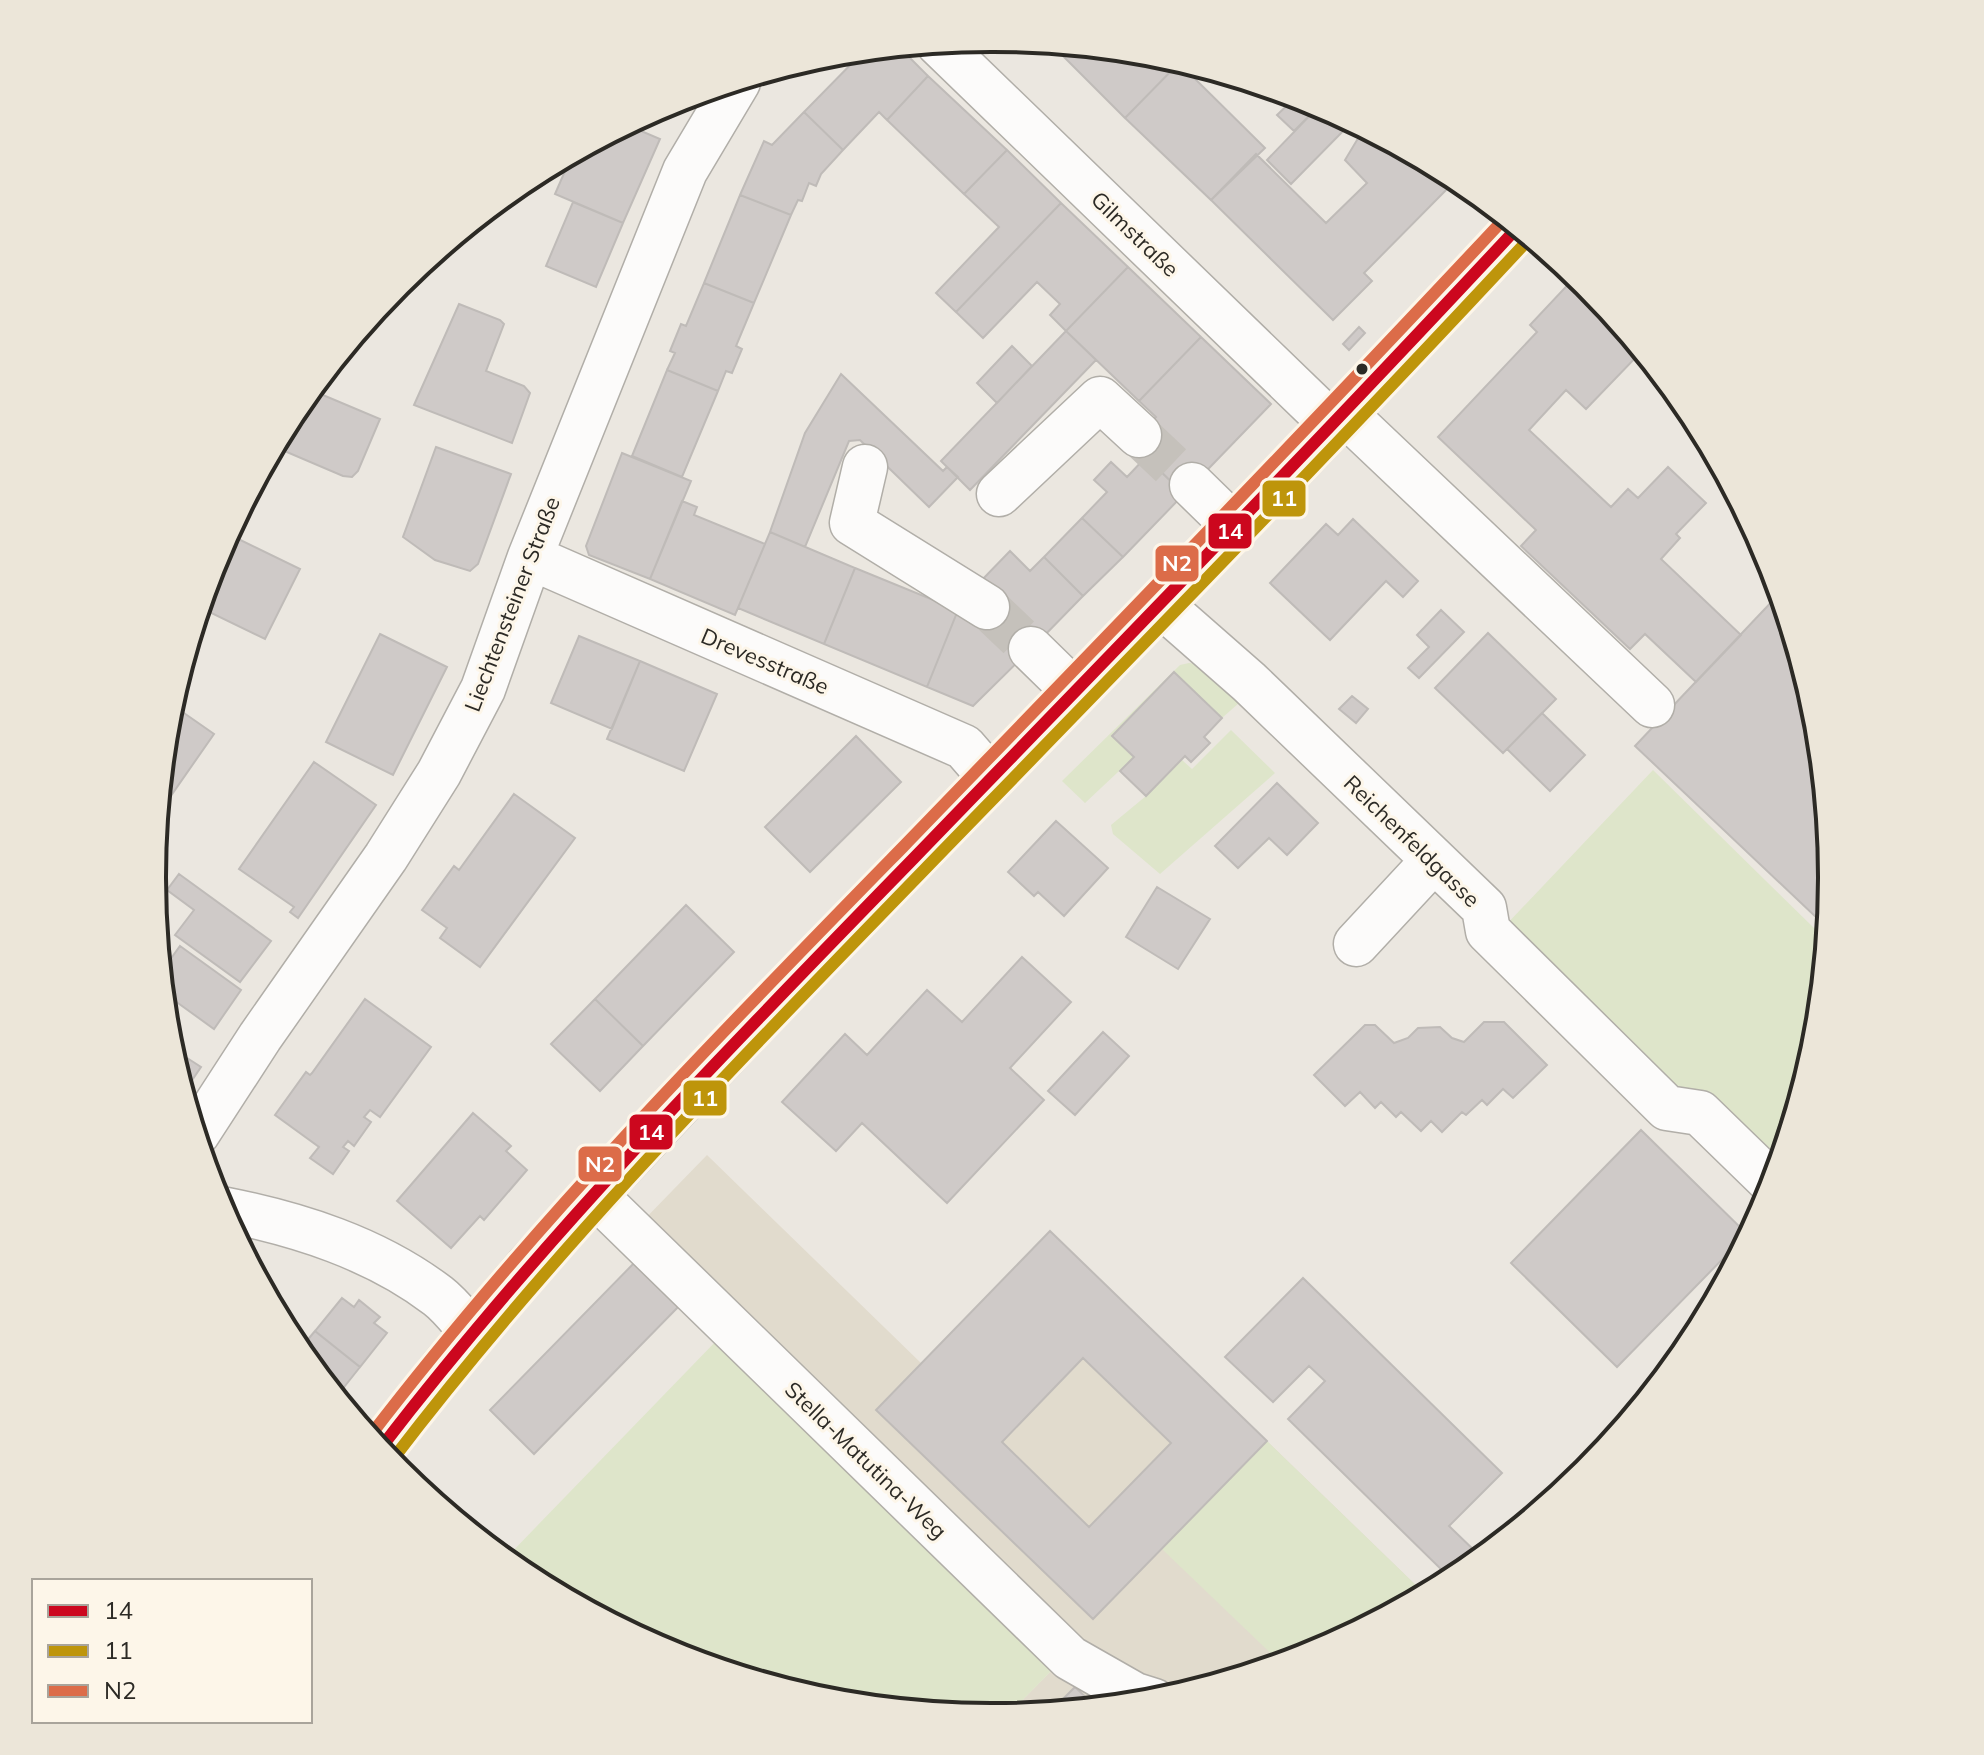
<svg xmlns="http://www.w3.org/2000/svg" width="1984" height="1755" font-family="Mulish,sans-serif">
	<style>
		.built { fill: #e1dbcd }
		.green { fill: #dee5ca }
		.building { fill: #cfcac8; stroke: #bfbbb8; stroke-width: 2; fill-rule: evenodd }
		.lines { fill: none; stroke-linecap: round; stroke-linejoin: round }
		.minor-tunnel { stroke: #c5c1bb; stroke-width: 44; stroke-dasharray: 44 22; stroke-linecap: butt }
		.minor-casing { stroke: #b1aea8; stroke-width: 47 }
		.major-casing { stroke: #c6c4c0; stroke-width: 47 }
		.minor { stroke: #fcfbfa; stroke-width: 44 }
		.major { stroke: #eee8e4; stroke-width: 44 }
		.bus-1-casing { stroke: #fdf6e9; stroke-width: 18 }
		.bus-2-casing { stroke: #fdf6e9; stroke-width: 18 }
		.bus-3-casing { stroke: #fdf6e9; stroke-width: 18 }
		.bus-1 { stroke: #cc071e; stroke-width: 12 }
		.bus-2 { stroke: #be950b; stroke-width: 12 }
		.bus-3 { stroke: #dc6c49; stroke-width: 12 }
		.bus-dot { fill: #2c2a25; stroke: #fdf6e9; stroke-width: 3 }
		.labels { text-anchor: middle; stroke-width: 6; stroke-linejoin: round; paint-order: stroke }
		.street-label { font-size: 22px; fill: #2c2a25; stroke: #fdf6e9 }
		.rim { fill: none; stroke: #2c2a25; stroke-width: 4 }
		.line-badge { stroke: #fdf6e9; stroke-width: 3 }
		.badge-label { font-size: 22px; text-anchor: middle; font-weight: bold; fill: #fff }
	</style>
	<rect width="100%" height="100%" fill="#ebe7e0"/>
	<!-- built -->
	<path class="built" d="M707,1155L921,1363L1050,1231L1425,1594L1313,1653L1183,1693L1147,1680L1082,1651L638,1226Z
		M1057,1665L1124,1704L1008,1715Z"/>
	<!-- green -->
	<path class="green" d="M1189,663L1198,664L1239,703L1222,718L1174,672L1112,736L1134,757L1085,803L1062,781L1180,665Z
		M1231,730L1275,773L1160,874L1113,834L1111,825L1146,796L1182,760L1192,769Z
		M1653,770L1814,928L1828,912L1815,1042L1779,1160L1673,1092L1503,928Z
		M718,1339L1057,1665L1008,1715L992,1717L828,1701L670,1653L525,1575L505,1559Z
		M1267,1441L1425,1594L1313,1653L1281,1663L1162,1549Z"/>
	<!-- building -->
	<path class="building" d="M1051,44L1156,54L1179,63L1125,118Z
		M899,47L928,76L887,120L879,112L843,150L804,112L864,51Z
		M1179,63L1265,148L1211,200L1125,118Z
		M928,76L1007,150L964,194L887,120Z
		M1296,97L1320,105L1294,131L1277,115Z
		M1320,105L1352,122L1291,184L1267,160Z
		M804,112L843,150L821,174L816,186L809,183L802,201L798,200L791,215L740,195L764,141L772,145Z
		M627,125L660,139L623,223L555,194L572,155Z
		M1366,130L1457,179L1364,273L1372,281L1333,320L1211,200L1256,154L1326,223L1367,183L1345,160L1357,140Z
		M1007,150L1061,203L956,312L936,293L999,227L964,194Z
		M740,195L791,215L754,303L704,283Z
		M573,202L623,223L596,287L546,266Z
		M1061,203L1128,267L1066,331L1050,315L1060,304L1037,282L983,338L956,312Z
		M1128,267L1201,337L1139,401L1066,331Z
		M1576,276L1586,284L1641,352L1586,409L1566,390L1529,430L1611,507L1628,489L1638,498L1668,467L1706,503L1676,534L1680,538L1661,559L1741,635L1696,682L1645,634L1630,649L1521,546L1536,530L1438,437L1537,332L1530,325Z
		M704,283L754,303L736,346L742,349L732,373L726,371L718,391L667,370L675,353L670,351L681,324L686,326Z
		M459,304L500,320L504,324L486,371L524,386L530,393L512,443L414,405Z
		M1359,327L1365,333L1349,350L1343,344Z
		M1066,331L1096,360L970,490L941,461Z
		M1201,337L1271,404L1184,494L1131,443L1156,417L1139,401Z
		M1012,346L1032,366L997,403L977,383Z
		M667,370L718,391L682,477L632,456Z
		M841,374L943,471L947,467L958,477L929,507L860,440L849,441L805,547L770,532L805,433Z
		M311,390L380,419L358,471L352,477L343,476L275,447L294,411Z
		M436,447L511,474L478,564L470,571L435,560L403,537Z
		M622,453L691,481L650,579L589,555L586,546Z
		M1146,457L1184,494L1123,557L1082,518L1107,492L1094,480L1111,462L1127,477Z
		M682,501L697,507L694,515L765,544L735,615L650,579Z
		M1082,518L1123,557L1083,596L1044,557Z
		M1353,519L1418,581L1403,597L1386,581L1330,640L1270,583L1326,524L1338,535Z
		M770,532L855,568L824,644L738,608Z
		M228,534L300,569L265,639L201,608L217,556Z
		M1010,551L1030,571L1044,557L1083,596L1038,642L978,584Z
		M855,568L958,610L927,687L824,644Z
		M1779,594L1815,714L1831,878L1829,904L1817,918L1635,746Z
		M994,600L1038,642L973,706L927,687L958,610Z
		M1441,610L1464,632L1419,678L1408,668L1429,647L1417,635Z
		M1488,633L1556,699L1503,753L1435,688Z
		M380,634L447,667L393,775L326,742Z
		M579,636L640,661L612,729L551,703Z
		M640,661L717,694L684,771L607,739Z
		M1174,672L1222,718L1204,737L1210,743L1191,762L1185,756L1146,796L1120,771L1134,757L1112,736Z
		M1352,696L1368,709L1356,723L1339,709Z
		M171,704L214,734L168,800L161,795Z
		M1542,713L1585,755L1550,791L1507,749Z
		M856,736L901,782L810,872L765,827Z
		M314,762L376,805L298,918L290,912L294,907L239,869Z
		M1277,783L1318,823L1287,855L1269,838L1238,868L1215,846Z
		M514,794L575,838L480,967L440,938L447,928L422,910L454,866L459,870Z
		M1056,821L1108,868L1064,916L1038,892L1034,896L1008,872Z
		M179,874L271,941L240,982L175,935L194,910L167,890Z
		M1157,887L1210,919L1178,969L1126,937Z
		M686,905L734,952L643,1046L595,999Z
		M180,946L241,990L214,1029L164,993L162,971Z
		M1022,957L1071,1002L1010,1068L1044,1100L947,1203L862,1123L836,1151L782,1102L845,1034L867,1055L927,990L962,1022Z
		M365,999L431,1047L380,1117L370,1110L364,1117L371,1122L354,1146L348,1141L343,1147L349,1151L333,1174L310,1158L319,1147L275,1115L306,1072L310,1075L312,1073Z
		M595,999L643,1046L600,1091L551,1044Z
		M1484,1022H1504L1547,1065L1513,1098L1503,1089L1487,1105L1482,1100L1466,1115L1462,1112L1442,1132L1431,1121L1421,1131L1401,1112L1396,1117L1381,1102L1375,1108L1360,1092L1345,1106L1314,1075L1365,1025H1375L1394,1043L1408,1038L1418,1028L1440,1027L1452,1038L1464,1042Z
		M1103,1032L1129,1056L1075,1115L1048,1091Z
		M170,1047L201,1067L184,1092Z
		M473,1113L511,1146L506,1151L527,1170L484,1220L480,1216L451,1248L397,1201Z
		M1641,1130L1747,1234L1617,1367L1511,1263Z
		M1050,1231L1267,1441L1093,1619L876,1410ZM1083,1358L1171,1443L1089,1527L1002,1442Z
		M639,1258L684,1301L534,1454L490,1410Z
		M1303,1278L1502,1473L1449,1526L1481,1557L1451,1579L1288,1419L1325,1381L1309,1366L1273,1402L1225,1357Z
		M342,1298L354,1307L359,1300L380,1317L374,1323L387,1333L360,1367L315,1331Z
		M315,1331L360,1367L337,1396L299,1350Z
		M1075,1687L1096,1707L1051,1711Z"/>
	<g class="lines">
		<!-- minor-tunnel -->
		<path class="minor-tunnel" d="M1139,435L1192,485
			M987,607L1031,649"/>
		<!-- minor casing -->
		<g class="minor-casing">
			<path id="minor" d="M938,43L1333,425
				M1344,413L1652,705
				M865,467L852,523L987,607
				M1192,485L1235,527
				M999,494L1100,399L1139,435
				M530,557L964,747L990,777
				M1160,604L1249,682L1484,908L1488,931L1667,1108L1700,1113L1772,1183
				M1031,649L1074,691
				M1356,944L1434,860
				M197,1134L260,1037L386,857L439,773L483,689L530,557L685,171L738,82
				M595,1195L1070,1658L1135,1695L1154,1701
				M222,1209C298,1224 375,1248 438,1296C451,1306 461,1320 472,1332"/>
		</g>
		<!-- major casing -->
		<g class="major-casing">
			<path id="major" d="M380,1449L443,1367L527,1267L808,967L1312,448L1517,228"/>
		</g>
		<!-- minor -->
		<use href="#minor" class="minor"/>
		<!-- major -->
		<use href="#major" class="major"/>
		<!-- bus-1 casing -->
		<g class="bus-1-casing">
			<path id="bus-1" d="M380,1449C542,1238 729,1048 914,858C1116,649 1319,441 1517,228"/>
		</g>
		<!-- bus-2 casing -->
		<g class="bus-2-casing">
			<path id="bus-2" d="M393,1459C554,1248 741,1059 926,868C1128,660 1331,452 1529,239"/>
		</g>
		<!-- bus-3 casing -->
		<g class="bus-3-casing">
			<path id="bus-3" d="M370,1436C531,1226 718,1036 903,847C1105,638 1307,430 1505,218"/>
		</g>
		<!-- bus-1 -->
		<use href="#bus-1" class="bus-1"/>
		<!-- bus-2 -->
		<use href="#bus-2" class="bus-2"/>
		<!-- bus-3 -->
		<use href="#bus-3" class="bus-3"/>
	</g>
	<!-- markers -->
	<circle class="bus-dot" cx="1362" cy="369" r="7"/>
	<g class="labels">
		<!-- street labels -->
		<g class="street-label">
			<text transform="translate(1135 234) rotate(44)" y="8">Gilmstraße</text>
			<text transform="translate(512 604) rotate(-69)" y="8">Liechtensteiner Straße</text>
			<text transform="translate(765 661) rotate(23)" y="8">Drevesstraße</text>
			<text transform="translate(1412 841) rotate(44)" y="8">Reichenfeldgasse</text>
			<text transform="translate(866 1460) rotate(44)" y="8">Stella-Matutina-Weg</text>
		</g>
	</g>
	<!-- crop -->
	<path d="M0 0H1984V1755H0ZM991 52H993A825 825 0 0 1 1818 877V878A825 825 0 0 1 993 1703H991A825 825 0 0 1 166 878V877A825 825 0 0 1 991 52Z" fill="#ece6d9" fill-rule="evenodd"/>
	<path class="rim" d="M991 52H993A825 825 0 0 1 1818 877V878A825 825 0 0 1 993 1703H991A825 825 0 0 1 166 878V877A825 825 0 0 1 991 52Z"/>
	<g class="line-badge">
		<rect x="1261" y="479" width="46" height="39" rx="8" fill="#be950b"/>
		<rect x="1207" y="512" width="46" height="38" rx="8" fill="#cc071e"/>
		<rect x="1154" y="544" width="46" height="39" rx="8" fill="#dc6c49"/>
		<rect x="682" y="1079" width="46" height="38" rx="8" fill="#be950b"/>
		<rect x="628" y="1113" width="46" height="38" rx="8" fill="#cc071e"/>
		<rect x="577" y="1145" width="46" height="38" rx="8" fill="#dc6c49"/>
	</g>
	<g class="badge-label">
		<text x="1284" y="506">11</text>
		<text x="1230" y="539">14</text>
		<text x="1177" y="571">N2</text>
		<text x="705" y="1106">11</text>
		<text x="651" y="1140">14</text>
		<text x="600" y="1172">N2</text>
	</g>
	<!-- legend -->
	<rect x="32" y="1579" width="280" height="144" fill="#fdf6e9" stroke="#a9a49b" stroke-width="2"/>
	<rect x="48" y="1605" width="40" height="12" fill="#cc071e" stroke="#a9a49b" stroke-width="2"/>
	<text x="104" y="1619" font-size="24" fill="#2c2a25">14</text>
	<rect x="48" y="1645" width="40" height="12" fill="#be950b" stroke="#a9a49b" stroke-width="2"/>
	<text x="104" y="1659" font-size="24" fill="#2c2a25">11</text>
	<rect x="48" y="1685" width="40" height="12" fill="#dc6c49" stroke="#a9a49b" stroke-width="2"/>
	<text x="104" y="1699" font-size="24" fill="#2c2a25">N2</text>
</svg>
